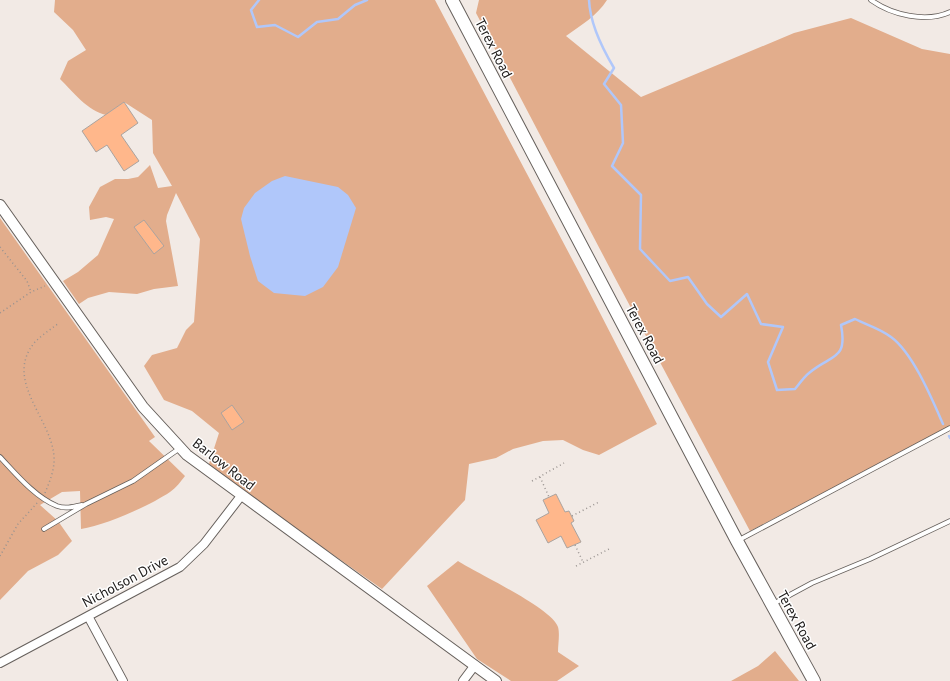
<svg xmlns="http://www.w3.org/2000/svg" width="950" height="681" font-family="'PT Sans',sans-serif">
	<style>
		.green { fill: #e2ad8c }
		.water { fill: #b0c7fa }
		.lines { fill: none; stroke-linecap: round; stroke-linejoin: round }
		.stream { stroke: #b0c7fa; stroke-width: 2.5 }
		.building { fill: #ffb78b; stroke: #aaa39f }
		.service-casing { stroke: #66605c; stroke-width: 5.5 }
		.minor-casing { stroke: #66605c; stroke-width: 10 }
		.tertiary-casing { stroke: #66605c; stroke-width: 12 }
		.secondary-casing { stroke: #66605c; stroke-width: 14 }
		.path { stroke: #999390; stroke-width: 1.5; stroke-dasharray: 1 3; stroke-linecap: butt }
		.service { stroke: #fff; stroke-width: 4 }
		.minor { stroke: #fff; stroke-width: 8 }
		.tertiary { stroke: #fff; stroke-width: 10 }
		.secondary { stroke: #fff; stroke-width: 12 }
		.labels { text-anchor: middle; stroke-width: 3; stroke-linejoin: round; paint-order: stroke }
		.street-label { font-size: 14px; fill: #1d1a19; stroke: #fff }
	</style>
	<rect width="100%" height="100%" fill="#f2eae5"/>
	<!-- green -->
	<path class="green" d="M55,0H435L581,276L657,424L599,455L583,450L563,440L543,441L513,449L496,458L469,464L465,500L382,589L208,467L219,433L192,411L164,400L144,366L152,355L177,348L186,330L194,322L200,239L176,193L167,215L166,221L178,286L154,289L137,294L109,292L88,298L79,304L63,281L78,272L98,255L114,219L106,217L90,220L89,207L100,187L115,179H128L138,177L150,165L158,188L172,186L153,153L152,120L124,102L106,115C88,111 73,92 60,79L68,61L86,50L73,30L54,12Z
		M479,0H607C597,16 581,25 566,36L641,97L794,33L851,18L922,49L950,54V428L750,531L614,276L476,13Z
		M0,218L155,437L149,441L185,476C181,481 176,488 170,492C149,506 106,525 81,529L80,491L62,492L40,505L58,521L72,541L58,555L28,571L0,600Z
		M458,561C478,574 552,608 558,627C560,634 558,644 558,652L579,666L557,681H511L477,659L427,586Z
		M775,651L799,681H731L758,666Z"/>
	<!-- water -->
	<path class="water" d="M285,176L338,187L348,195L356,208L338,267L323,287L305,296L274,293L258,281L250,256L241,219L244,208L255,193L272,181Z"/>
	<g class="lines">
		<!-- stream -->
		<path class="stream" d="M259,0L251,10L257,27L275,25L298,37L317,22L338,19L355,5L367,0
			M589,0C590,23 602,48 614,68L604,84L621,105L623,143L612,166L641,195L640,249L670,281L688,277L707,304L721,317L747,294L761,324L783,327L768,362L777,390L795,389C799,384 804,377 809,373C831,354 848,361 841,325L855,319C867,325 881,329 891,337C913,353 932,399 943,424
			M949,436L950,438"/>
	</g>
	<!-- building -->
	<path class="building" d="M124,102L138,123L121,135L139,161L124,171L107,145L96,152L82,131Z
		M144,220L164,246L154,254L134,227Z
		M232,405L244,422L232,430L221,413Z
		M556,494L565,512L569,511L574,521L571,523L581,542L567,548L561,536L548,543L536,520L549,513L543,500Z"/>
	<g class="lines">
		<!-- service casing -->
		<g class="service-casing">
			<path id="service" d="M871,0C892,15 926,23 950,12
				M0,457C16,474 35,497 57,506C65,509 73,507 82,505
				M44,529L86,504L133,481L180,448
				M739,540L950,428
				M773,604L812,583L870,559L950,521"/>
		</g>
		<!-- minor casing -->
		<g class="minor-casing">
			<path id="minor" d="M88,616L123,681
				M0,663L180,567L204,544L241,496
				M463,681L475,665"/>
		</g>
		<!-- tertiary casing -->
		<g class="tertiary-casing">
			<path id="tertiary" d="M0,205L143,407L187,455L496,681"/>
		</g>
		<!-- secondary casing -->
		<g class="secondary-casing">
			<path id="secondary" d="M452,0L737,541L814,681"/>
		</g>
		<!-- path -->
		<path class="path" d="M0,247L27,281L31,292
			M0,313L31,292L45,286
			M540,477L549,497
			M532,481L564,463
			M45,493C49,483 53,474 54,463C57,422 1,382 35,342C42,335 51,329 59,323
			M572,516L599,502
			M575,545L583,562
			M0,556L18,524L38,502
			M576,566L609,549"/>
		<!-- service -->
		<use href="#service" class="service"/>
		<!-- minor -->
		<use href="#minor" class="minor"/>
		<!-- tertiary -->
		<use href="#tertiary" class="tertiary"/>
		<!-- secondary -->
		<use href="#secondary" class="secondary"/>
	</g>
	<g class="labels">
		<!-- street labels -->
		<g class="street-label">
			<text transform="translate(494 48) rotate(63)" y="5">Terex Road</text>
			<text transform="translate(645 334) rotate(62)" y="5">Terex Road</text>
			<text transform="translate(224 464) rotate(38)" y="5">Barlow Road</text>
			<text transform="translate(125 581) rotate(-28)" y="5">Nicholson Drive</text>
			<text transform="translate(797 620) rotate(61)" y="5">Terex Road</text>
		</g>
	</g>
</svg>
